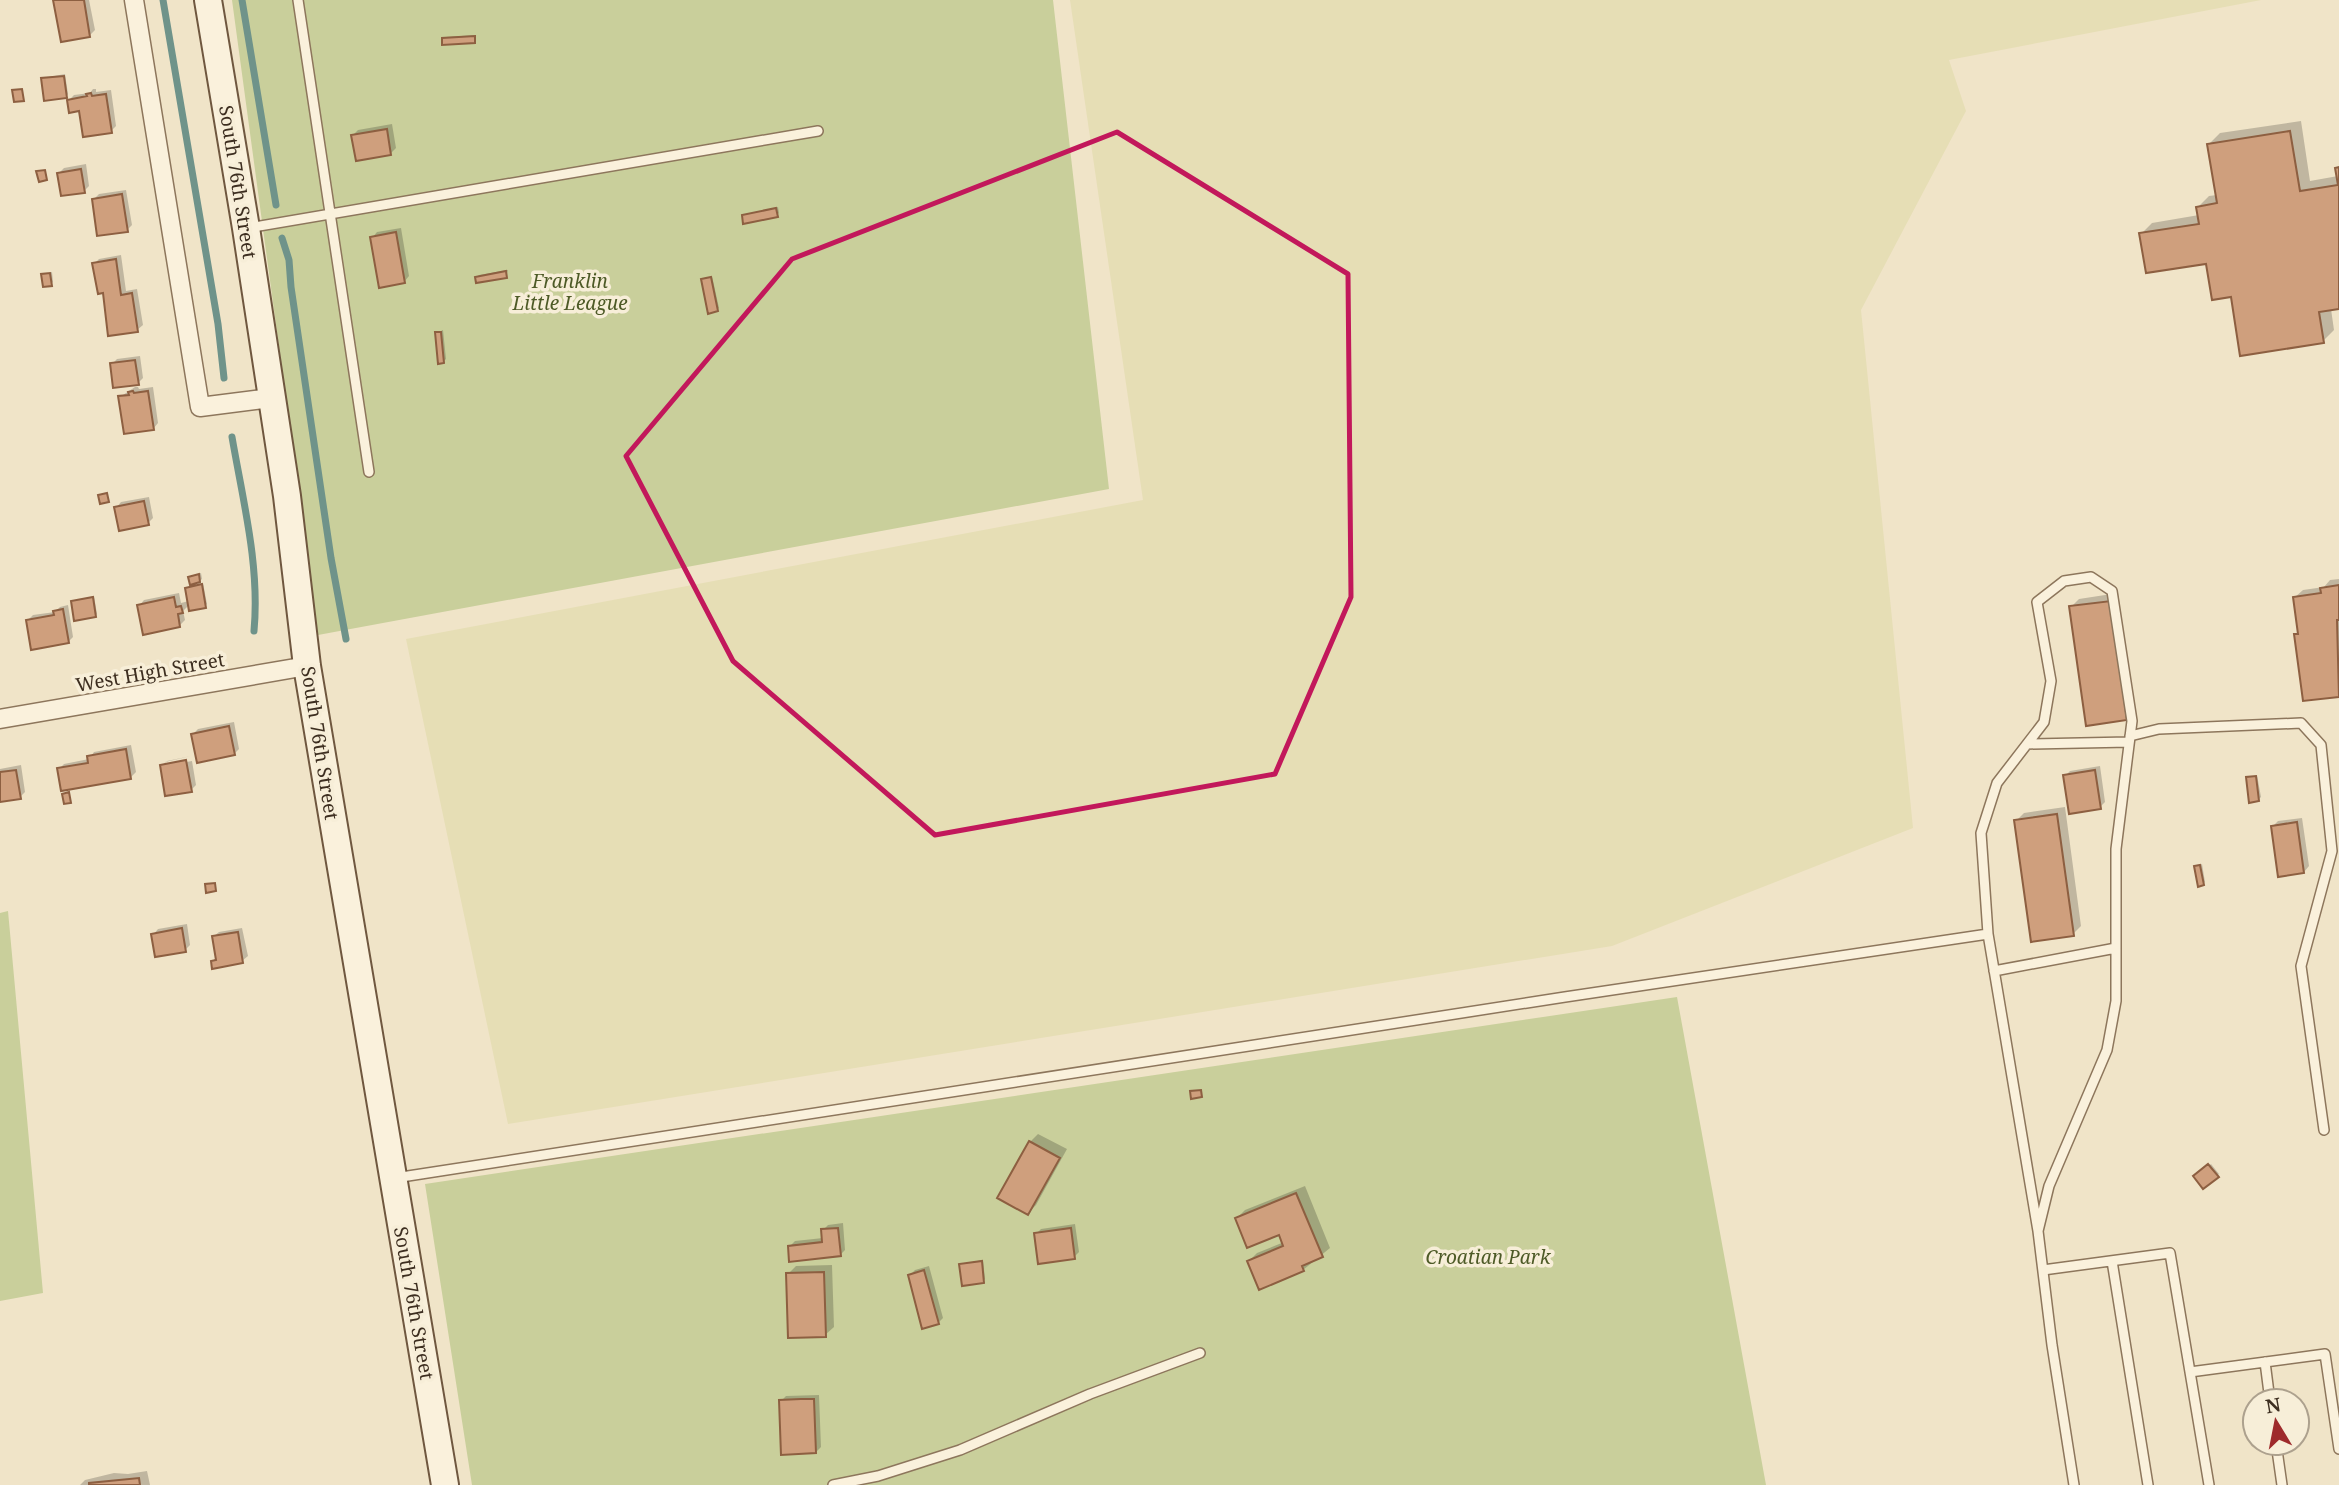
<svg xmlns="http://www.w3.org/2000/svg" width="2339" height="1485" font-family="'Noto Serif',serif">
	<style>
		.farmland { fill: #e6deb5 }
		.green { fill: #c9cf9b }
		.shadow { fill: #0003 }
		.lines { fill: none; stroke-linecap: round; stroke-linejoin: round }
		.stream { stroke: #6f938a; stroke-width: 7 }
		.building { fill: #cf9f7d; stroke: #8d5f41; stroke-width: 2 }
		.service-casing { stroke: #8d765c; stroke-width: 12 }
		.minor-casing { stroke: #8d765c; stroke-width: 21 }
		.secondary-casing { stroke: #6f573f; stroke-width: 30 }
		.service { stroke: #faf1dc; stroke-width: 9 }
		.minor { stroke: #faf1dc; stroke-width: 18 }
		.secondary { stroke: #faf1dc; stroke-width: 26 }
		.marked { fill: none; stroke: #c2185b; stroke-width: 5; stroke-linejoin: round }
		.labels { text-anchor: middle; stroke-width: 7; stroke-linejoin: round; paint-order: stroke }
		.street-label { font-size: 19px; fill: #3d2e20; stroke: #f7eed8 }
		.park-label { font-size: 19px; font-style: italic; fill: #4d5a26; stroke: #f7eed8 }
	</style>
	<rect width="100%" height="100%" fill="#f0e4c8"/>
	<!-- farmland -->
	<path class="farmland" d="M1070,0H2261L1949,60L1966,111L1861,310L1913,828L1612,946L508,1124L406,639L1143,500Z"/>
	<!-- green -->
	<path class="green" d="M232,0H1053L1109,489L318,635Z
		M8,911L43,1293L0,1301V913Z
		M1677,997L1766,1485H472L425,1184Z"/>
	<!-- shadow -->
	<path class="shadow" d="M55,0H89L95,30L90,35Z
		M476,35L474,42L444,39L446,37Z
		M65,74L68,94L66,97L43,78Z
		M93,89H96V92L111,90L116,126L111,131L69,100L74,95L90,93Z
		M2301,121L2310,181L2338,176L2339,166V307L2331,309L2334,330L2323,341L2232,295L2207,262L2141,234L2152,223L2199,215L2198,207L2209,196L2217,195L2209,144L2220,133Z
		M392,124L396,148L391,153L353,135L358,130Z
		M86,164L89,186L84,191L59,173L64,168Z
		M126,190L132,225L127,230L94,199L99,194Z
		M778,207L779,213L777,215L744,216Z
		M401,228L409,276L404,282L372,238L377,232Z
		M121,255L126,291L137,289L143,325L137,330L105,291L94,264L99,259Z
		M508,270L506,276L477,277L479,275Z
		M52,272L53,282L51,284L43,275Z
		M712,276L719,308L717,310L702,280Z
		M443,330L446,359L444,361L437,333Z
		M140,356L143,378L138,383L112,364L117,359Z
		M135,387H138L139,389L153,387L158,423L153,429L120,397Z
		M149,497L153,518L148,523L116,508L121,502Z
		M201,573L202,579L195,585L203,583L207,604L205,606L190,604L183,611L185,620L180,625L139,606L144,600L179,593L181,603L189,601L187,588L192,586L190,577Z
		M2339,579V695L2304,699L2296,635L2299,631L2294,598L2303,590L2324,587L2330,580Z
		M2118,593L2134,710L2126,718L2071,607L2079,599Z
		M94,596L97,614L95,616L73,602Z
		M68,605L73,637L68,642L28,620L33,615L55,612L60,607Z
		M234,722L239,749L234,754L193,734L198,729Z
		M131,745L136,772L131,777L59,769L64,764L89,759L94,752Z
		M191,756L165,762V766L192,761L196,785L191,790L161,766L167,761Z
		M21,765L25,792L20,797L0,800V769Z
		M2100,766L2105,802L2100,807L2065,776L2070,771Z
		M2257,775L2261,797L2259,799L2248,778Z
		M2065,807L2081,926L2073,934L2016,821L2024,813Z
		M2302,818L2309,866L2304,872L2280,875L2273,826L2278,821Z
		M2202,864L2205,882L2203,884L2196,867Z
		M187,924L190,945L185,950L153,935L158,929Z
		M242,928L248,956L242,961H213L217,957L213,937L219,932Z
		M1038,1134L1067,1149L1036,1205L1028,1213L1030,1142Z
		M2211,1164L2219,1174L2204,1186L2195,1176Z
		M1305,1186L1330,1248L1303,1270L1249,1261L1257,1253L1284,1242L1280,1233L1237,1218L1245,1210Z
		M843,1223L845,1250L840,1255L790,1246L795,1241L823,1238V1230L828,1225Z
		M1075,1224L1079,1252L1074,1257L1036,1234L1041,1229Z
		M983,1260L985,1279L983,1281L961,1264Z
		M832,1265L834,1327L825,1335L788,1274L796,1266Z
		M929,1266L943,1318L938,1323L910,1275L915,1270Z
		M819,1395L821,1447L816,1452L781,1401L786,1396Z
		M147,1471L150,1485H80L85,1480L114,1473L128,1474Z"/>
	<g class="lines">
		<!-- stream -->
		<path class="stream" d="M163,0L218,324L224,378
			M242,0L276,205
			M282,238L289,260L291,287L331,558L346,639
			M232,437C243,501 260,566 254,631"/>
	</g>
	<!-- building -->
	<path class="building" d="M53,0H84L90,37L61,42Z
		M475,36V43L442,45V38Z
		M64,76L67,98L44,101L41,78Z
		M22,89L24,101L14,102L12,90Z
		M91,93L92,96L106,94L112,133L83,137L79,111L69,113L67,100L87,96L86,94Z
		M387,129L391,155L356,161L351,135Z
		M2290,131L2300,191L2338,185L2335,168L2339,167V309L2319,312L2324,343L2240,356L2231,297L2212,300L2206,264L2146,273L2139,233L2199,224L2196,207L2217,203L2207,144Z
		M81,169L85,193L61,196L57,173Z
		M45,170L47,180L39,182L36,171Z
		M122,194L128,232L97,236L92,199Z
		M776,208L778,217L743,224L742,215Z
		M396,232L405,283L379,288L370,237Z
		M116,259L121,295L132,293L138,332L108,336L103,293L98,294L92,263Z
		M506,271L507,278L476,283L475,277Z
		M50,273L52,286L43,287L41,274Z
		M711,277L718,311L708,314L701,279Z
		M435,332H441L444,363L438,364Z
		M135,360L139,385L113,388L110,363Z
		M133,391L134,393L148,391L154,430L124,434L118,396L129,395L128,392Z
		M107,493L109,502L100,504L98,495Z
		M144,501L149,525L119,531L114,507Z
		M199,574L200,582L190,585L188,577Z
		M202,584L206,608L189,611L185,588Z
		M2339,585V620H2337L2339,697L2303,701L2294,634H2298L2293,597L2321,593L2320,588Z
		M93,597L96,617L74,621L71,601Z
		M174,597L176,607L181,606L183,613L178,614L180,627L143,635L137,605Z
		M2111,601L2127,720L2086,726L2069,606Z
		M63,609L69,643L31,650L26,620L54,615L53,611Z
		M229,726L235,755L197,763L191,734Z
		M126,749L131,779L61,791L57,768L88,763L87,756Z
		M186,760L192,792L165,796L160,765Z
		M16,770L21,799L0,802V772Z
		M2095,770L2101,809L2069,814L2063,775Z
		M2256,776L2259,801L2249,803L2246,777Z
		M69,792L71,803L64,804L62,794Z
		M2057,814L2074,936L2031,942L2014,820Z
		M2297,822L2304,873L2278,877L2271,826Z
		M2200,865L2204,885L2198,887L2194,866Z
		M215,883L216,891L206,893L205,884Z
		M182,928L186,952L155,957L151,934Z
		M238,932L243,963L212,969L211,961L216,960L212,936Z
		M1201,1090L1202,1097L1191,1099L1190,1091Z
		M1029,1141L1060,1158L1028,1215L997,1198Z
		M2208,1164L2219,1177L2203,1189L2193,1176Z
		M1296,1193L1323,1257L1302,1266L1304,1271L1259,1290L1247,1261L1283,1246L1279,1235L1247,1248L1235,1218Z
		M838,1228L841,1256L789,1262L788,1246L822,1242L821,1229Z
		M1071,1228L1075,1259L1038,1264L1034,1233Z
		M982,1261L984,1283L962,1286L959,1264Z
		M924,1270L939,1324L922,1329L908,1275Z
		M824,1272L826,1337L788,1338L786,1273Z
		M801,1399H814L816,1453L781,1455L779,1400Z
		M139,1478L140,1485H89V1483Z"/>
	<g class="lines">
		<!-- service casing -->
		<g class="service-casing">
			<path id="service" d="M298,0L369,472
				M248,228L818,131
				M2130,736L2159,729L2301,723L2321,745L2332,851L2301,966L2324,1130
				M2027,744L2129,742
				M1988,934L1981,833L1997,783L2044,722L2051,681L2037,602L2064,581L2091,577L2112,591L2132,721L2116,849V1001L2107,1050L2049,1186L2038,1231L2052,1345L2074,1485
				M1994,971L2116,948
				M395,1178L1565,997L1988,934L2038,1231
				M2112,1261L2148,1485
				M2043,1270L2170,1253L2209,1485
				M2265,1362L2270,1401
				M2190,1372L2325,1354L2339,1449
				M2276,1443L2282,1485
				M833,1485L878,1476L960,1450L1090,1394L1200,1353"/>
		</g>
		<!-- minor casing -->
		<g class="minor-casing">
			<path id="minor" d="M134,0L200,407L271,398
				M0,719L307,666"/>
		</g>
		<!-- secondary casing -->
		<g class="secondary-casing">
			<path id="secondary" d="M208,0L246,228L287,496L307,666L445,1485"/>
		</g>
		<!-- service -->
		<use href="#service" class="service"/>
		<!-- minor -->
		<use href="#minor" class="minor"/>
		<!-- secondary -->
		<use href="#secondary" class="secondary"/>
	</g>
	<!-- marked area -->
	<path class="marked" d="M1117,132L1348,274L1351,597L1275,774L935,835L733,661L626,456L792,259Z"/>
	<g class="labels">
		<!-- street labels -->
		<g class="street-label">
			<text transform="translate(238 182) rotate(81)" y="7">South 76th Street</text>
			<text transform="translate(150 672) rotate(-10)" y="7">West High Street</text>
			<text transform="translate(320 743) rotate(81)" y="7">South 76th Street</text>
			<text transform="translate(414 1303) rotate(80)" y="7">South 76th Street</text>
		</g>
		<!-- park labels -->
		<g class="park-label">
			<text x="570" y="288">Franklin<tspan x="570" dy="22">Little League</tspan></text>
			<text x="1488" y="1264">Croatian Park</text>
		</g>
	</g>
	<!-- north arrow -->
	<g transform="translate(2276 1422) rotate(350)"><circle r="33" fill="#f7eed8" stroke="#ada18e" stroke-width="2"/>
	<path d="M0-5L12 26L0 18L-12 26Z" fill="#9e2a2b"/>
	<text y="-10" font-size="19" font-weight="bold" text-anchor="middle" fill="#3d2e20">N</text>
	</g>
</svg>
